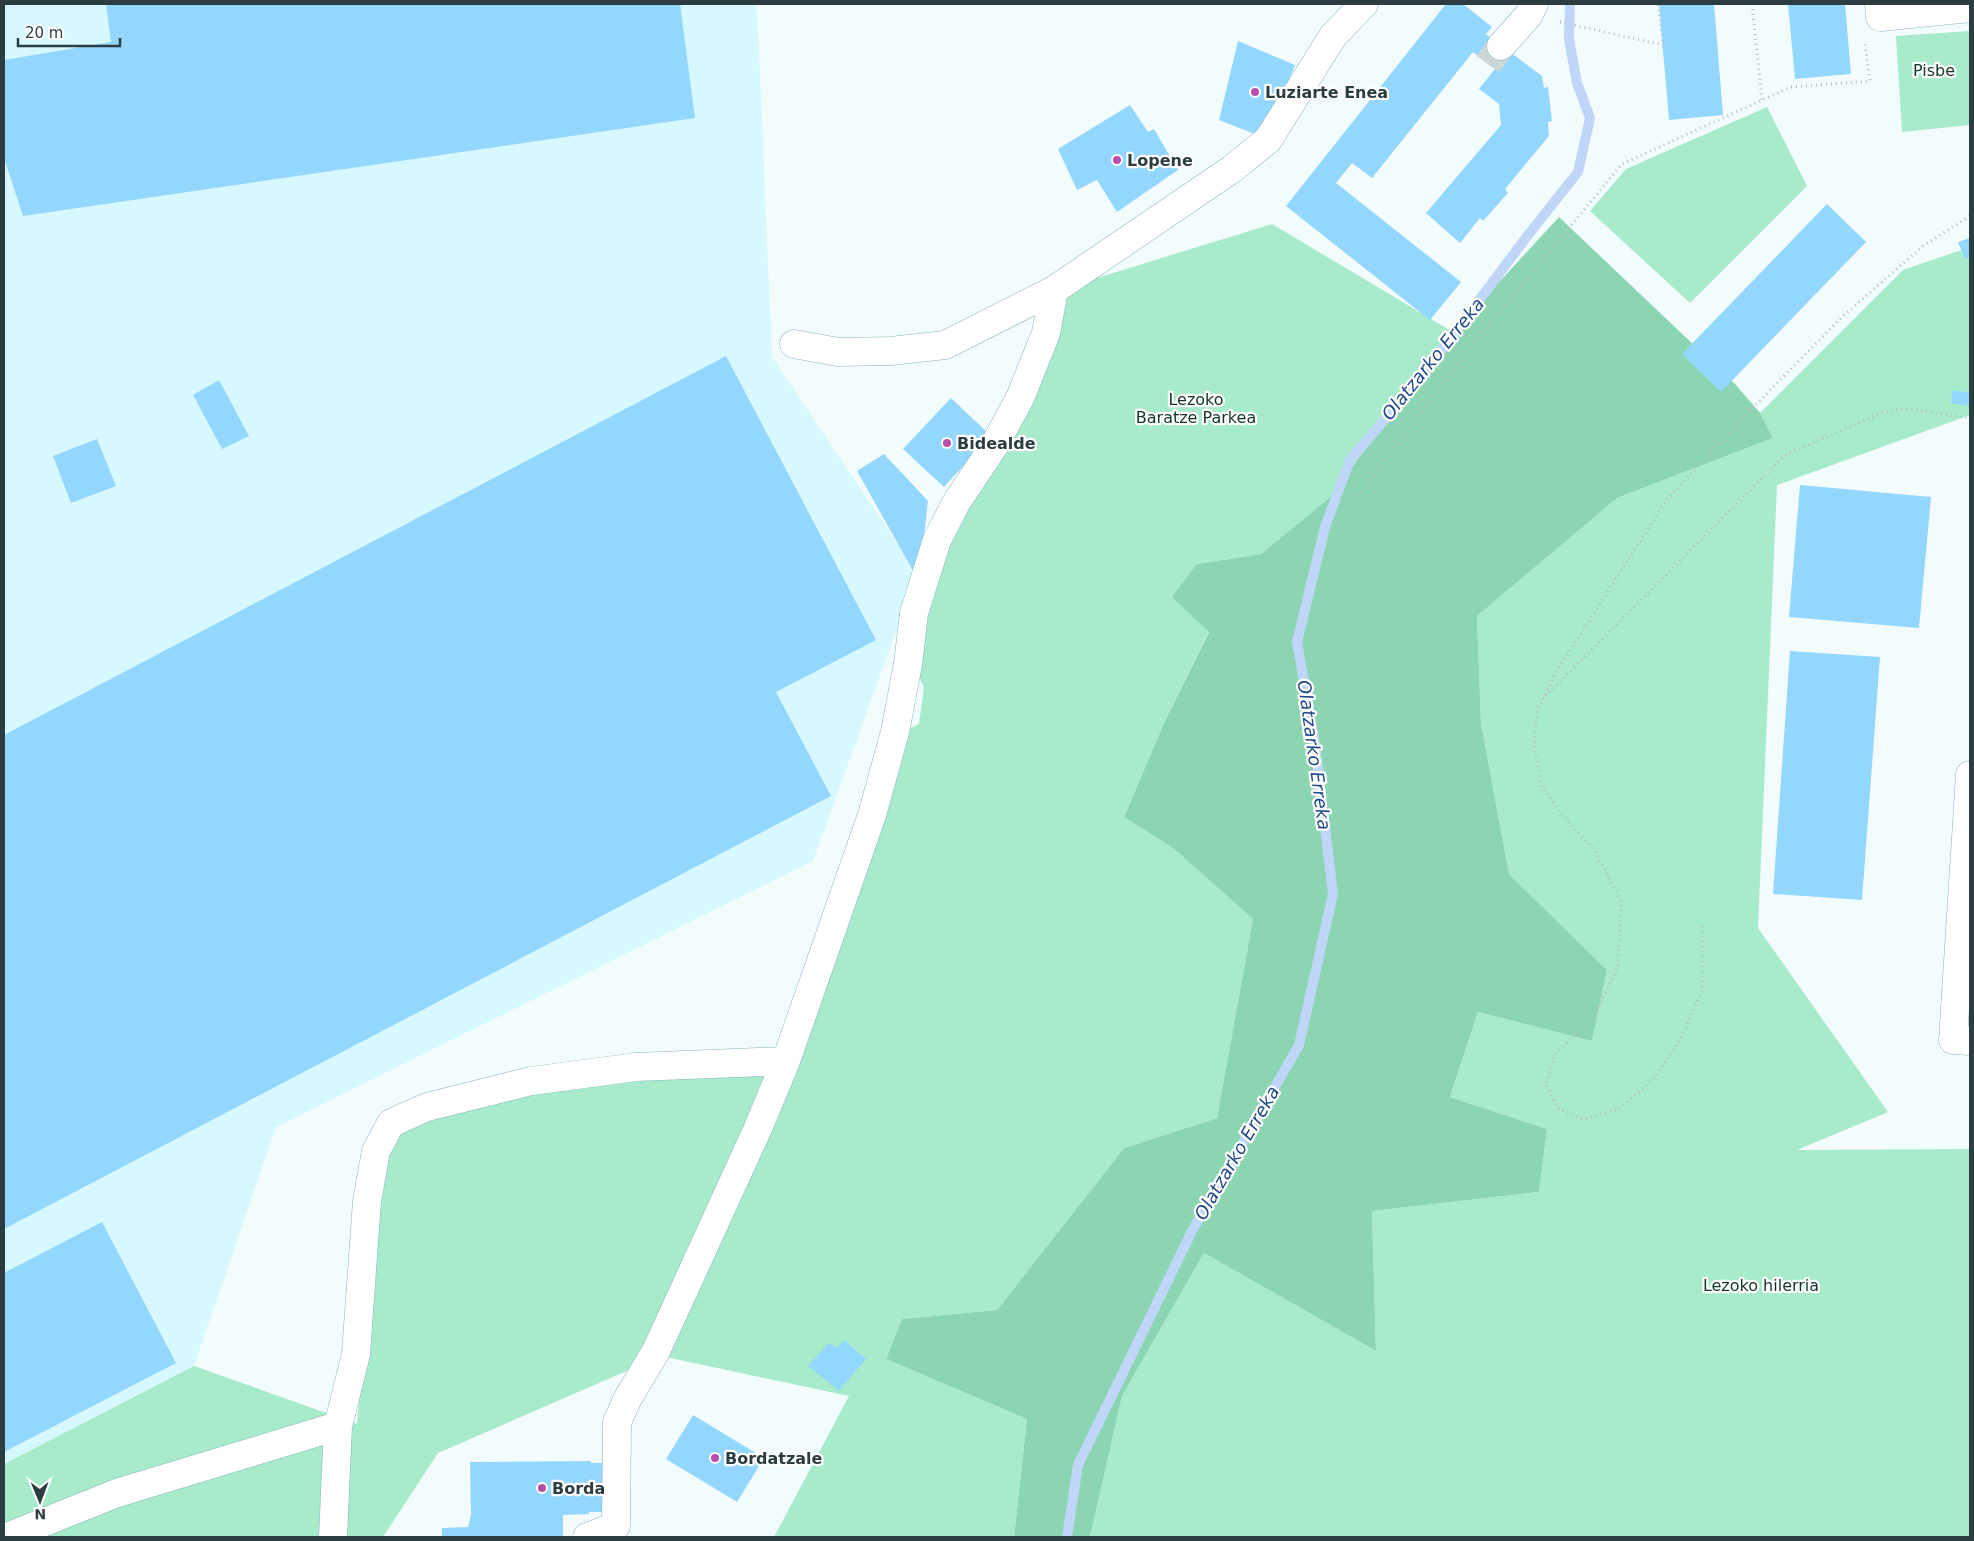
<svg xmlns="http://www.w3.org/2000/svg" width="1974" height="1541" font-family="'DejaVu Sans',sans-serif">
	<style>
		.built { fill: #d7f8fe }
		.green { fill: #a7ebca }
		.forest { fill: #8cd5b2 }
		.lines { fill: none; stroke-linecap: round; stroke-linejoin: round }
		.stream { stroke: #c0d6f8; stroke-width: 10 }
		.building { fill: #93d7ff }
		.minor-tunnel { stroke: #cbd6d7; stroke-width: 28; stroke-dasharray: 28 14; stroke-linecap: butt }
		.minor-casing { stroke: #88b4bd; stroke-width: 29 }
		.path { stroke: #b3bfc1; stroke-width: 3; stroke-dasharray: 1 4; stroke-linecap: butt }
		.minor { stroke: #fff; stroke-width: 28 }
		.poi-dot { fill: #b94dad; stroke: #fff; stroke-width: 2 }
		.labels { text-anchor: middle; stroke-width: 4.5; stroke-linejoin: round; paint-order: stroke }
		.park-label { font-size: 16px; fill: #123425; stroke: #fff }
		.poi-label { font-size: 16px; font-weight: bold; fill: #2b3d41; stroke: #fff; text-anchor: start }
		.water-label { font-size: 18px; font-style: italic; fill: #1e4788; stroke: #fff }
	</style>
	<rect width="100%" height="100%" fill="#f3fcfd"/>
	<!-- built -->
	<path class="built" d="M4,4H757L772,357L917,573L813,861L276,1127L194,1366L4,1464Z"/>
	<!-- green -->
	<path class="green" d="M1970,31V125L1902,132L1896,36Z
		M1767,107L1807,186L1690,303L1590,211L1626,169Z
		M1272,224L1453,332L1427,357L1335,493L1261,554L1197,564L1209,631L1164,723L1124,817L1173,848L1253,919L1217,1118L1124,1148L997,1310L902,1319L886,1359L1027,1419L1014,1537H774L849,1396L661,1356L438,1453L383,1537H4V1464L194,1366L357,1424L376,1195L388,1146L411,1123L539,1089L697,1074H788L902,732L919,724L924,687L915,670L919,608L943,551L1027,401L1071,286Z
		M1970,247V415L1777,485L1758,928L1888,1112L1797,1150L1970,1149V1537H1090L1122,1396L1204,1253L1376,1351L1372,1211L1539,1192L1547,1129L1450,1097L1478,1012L1592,1041L1607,970L1509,874L1481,723L1477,616L1617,498L1773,438L1760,413L1903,270Z"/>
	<!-- forest -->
	<path class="forest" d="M1559,217L1736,385L1760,413L1773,438L1617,498L1477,616L1481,723L1509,874L1607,970L1592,1041L1478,1012L1450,1097L1547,1129L1539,1192L1372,1211L1376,1351L1204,1253L1122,1396L1090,1537H1014L1027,1419L886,1359L902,1319L997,1310L1124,1148L1217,1118L1253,919L1173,848L1124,817L1164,723L1209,632L1172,597L1197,564L1261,554L1335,493L1427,357L1453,332Z"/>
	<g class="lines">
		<!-- stream -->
		<path class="stream" d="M1067,1537L1078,1465L1192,1231L1299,1045L1333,894L1315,744L1297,642L1325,527L1350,460L1423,375L1528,235L1578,172L1590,118L1577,83L1569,39L1570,4"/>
	</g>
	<!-- building -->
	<path class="building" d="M106,4H680L695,118L23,216L4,158V60L111,42Z
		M1446,4H1463L1492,27L1486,34L1542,76L1544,88L1548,87L1552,121L1548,122L1549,136L1505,189L1508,193L1483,221L1480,218L1460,243L1426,213L1501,125L1499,104L1479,89L1495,69L1473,52L1372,178L1352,163L1336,183L1461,282L1430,320L1286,206Z
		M1659,4H1714L1723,115L1669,120Z
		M1788,4H1845L1851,74L1795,79Z
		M1238,41L1295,65L1265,138L1219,120Z
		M1130,105L1148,132L1154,129L1178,170L1117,212L1097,180L1077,190L1058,149Z
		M1827,204L1866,242L1721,392L1682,354Z
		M1970,238V257L1965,259L1958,242Z
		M726,356L876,640L776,692L831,796L4,1229V735Z
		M219,380L249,436L222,449L193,395Z
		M1953,390L1970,393V406L1951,403Z
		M951,398L991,436L944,487L903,449Z
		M97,439L116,486L71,503L53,456Z
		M884,454L928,501L920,572L915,574L857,471Z
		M1800,485L1931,497L1919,628L1789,617Z
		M1790,651L1880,657L1862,900L1773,894Z
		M102,1222L176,1363L4,1452V1273Z
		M844,1340L866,1359L839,1391L808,1366L829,1343L837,1348Z
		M693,1415L764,1458L737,1502L666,1459Z
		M591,1461V1463H613L614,1512H589V1514L563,1515V1537H442V1528L468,1527L471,1515L470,1462Z"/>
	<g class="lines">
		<!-- minor-tunnel -->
		<path class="minor-tunnel" d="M1488,64L1501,46"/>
		<!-- minor casing -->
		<g class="minor-casing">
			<path id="minor" d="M1879,4L1880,17L1970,8
				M1501,46L1528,16L1534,4
				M794,344L838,352L891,351L945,345L1054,290L1232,169L1268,140L1333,36L1364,4
				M1970,775L1953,1040L1970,1041
				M7,1537L117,1493L338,1426
				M333,1537L338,1426L356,1354L367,1201L376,1151L391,1123L427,1107L531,1081L636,1067L786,1061
				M587,1537L616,1526L617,1422L628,1398L656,1351L684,1290L758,1128L786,1061L872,815L895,732L908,664L914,613L937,540L956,503L994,446L1020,398L1046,333L1054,290"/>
		</g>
		<!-- path -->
		<path class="path" d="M1752,4L1762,100
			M1560,22L1663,45L1658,4
			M1358,496L1469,349L1622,164L1791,87L1870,81L1865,44
			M1546,696L1785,455L1882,413L1904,408L1970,418
			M1702,926V991L1680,1040L1653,1080L1619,1109L1584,1119L1559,1109L1546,1085L1555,1054L1593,1019L1618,967L1621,901L1595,851L1561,813L1542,787L1534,746L1537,711L1543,699L1556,672L1666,501L1739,422L1842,317L1923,246L1970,216"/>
		<!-- minor -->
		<use href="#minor" class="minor"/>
	</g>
	<!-- markers -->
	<g class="poi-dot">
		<circle cx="1255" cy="92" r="5"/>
		<circle cx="1117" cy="160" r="5"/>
		<circle cx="947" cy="443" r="5"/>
		<circle cx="715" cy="1458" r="5"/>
		<circle cx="542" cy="1488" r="5"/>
	</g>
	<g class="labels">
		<!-- park labels -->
		<g class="park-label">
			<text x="1934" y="76">Pisbe</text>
			<text x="1196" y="405">Lezoko<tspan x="1196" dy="18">Baratze Parkea</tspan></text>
			<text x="1761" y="1291">Lezoko hilerria</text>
		</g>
		<!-- poi labels -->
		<g class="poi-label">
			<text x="1265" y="98">Luziarte Enea</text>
			<text x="1127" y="166">Lopene</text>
			<text x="957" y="449">Bidealde</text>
			<text x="725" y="1464">Bordatzale</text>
			<text x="552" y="1494">Borda</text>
		</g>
		<!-- water labels -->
		<g class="water-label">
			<text transform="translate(1433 359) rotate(-51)" y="6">Olatzarko Erreka</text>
			<text transform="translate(1314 755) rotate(82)" y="6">Olatzarko Erreka</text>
			<text transform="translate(1237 1153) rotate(-60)" y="6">Olatzarko Erreka</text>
		</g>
	</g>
	<!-- border -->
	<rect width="1974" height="1541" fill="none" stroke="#2b3d41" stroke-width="10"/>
	<!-- north arrow -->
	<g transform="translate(40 1501) rotate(179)" stroke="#ffffff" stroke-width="4" paint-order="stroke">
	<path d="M0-4L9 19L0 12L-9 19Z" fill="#2b3d41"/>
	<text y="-8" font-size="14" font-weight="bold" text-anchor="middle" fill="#2b3d41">N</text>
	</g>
	<!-- scale -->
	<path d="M18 38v8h102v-8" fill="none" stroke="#2b3d41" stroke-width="2.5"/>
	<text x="25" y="38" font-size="15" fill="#2b3d41" stroke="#ffffff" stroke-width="4" paint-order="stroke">20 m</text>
</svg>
